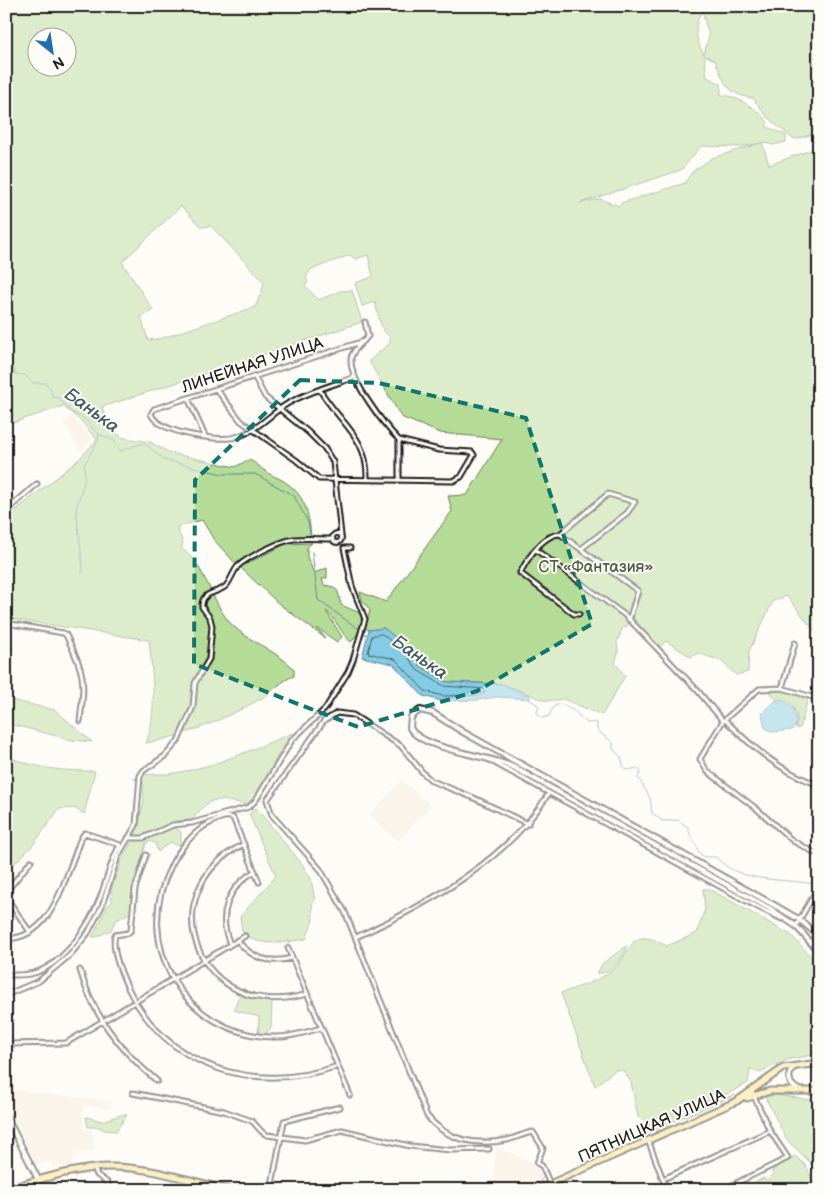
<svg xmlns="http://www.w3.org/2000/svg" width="825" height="1196" font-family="'Balsamiq Sans',sans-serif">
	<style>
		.built { fill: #f6eada }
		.green { fill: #b5dc97; stroke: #687c5a; fill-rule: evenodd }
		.water { fill: #84cce5; stroke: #5a8695 }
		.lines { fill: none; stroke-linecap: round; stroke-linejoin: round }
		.shore { stroke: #46626c; stroke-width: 1 }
		.stream { stroke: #5a8695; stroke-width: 1 }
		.minor-casing { stroke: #1c1c1c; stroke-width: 7 }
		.tertiary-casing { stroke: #1c1c1c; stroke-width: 8 }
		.primary-casing { stroke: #1c1c1c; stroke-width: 9 }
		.minor { stroke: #fdfcf7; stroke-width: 3 }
		.tertiary { stroke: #fdfcf7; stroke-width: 4 }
		.primary { stroke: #fbe080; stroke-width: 5 }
		.marked { fill: none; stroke: #0f766e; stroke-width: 4; stroke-dasharray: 10 6; stroke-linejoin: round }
		.labels { text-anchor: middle; stroke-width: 4; stroke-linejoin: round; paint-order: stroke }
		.street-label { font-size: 16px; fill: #1c1c1c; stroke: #fdfcf7 }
		.park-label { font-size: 16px; fill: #525f47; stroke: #fdfcf7 }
		.water-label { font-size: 18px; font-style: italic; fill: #405a62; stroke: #fdfcf7 }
	</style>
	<rect width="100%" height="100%" fill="#fdfcf7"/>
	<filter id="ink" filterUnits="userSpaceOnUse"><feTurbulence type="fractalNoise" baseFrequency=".02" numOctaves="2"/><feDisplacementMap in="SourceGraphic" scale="10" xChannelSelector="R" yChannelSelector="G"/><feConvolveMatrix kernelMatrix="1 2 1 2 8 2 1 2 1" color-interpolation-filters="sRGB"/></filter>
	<g filter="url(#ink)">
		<!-- built -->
		<path class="built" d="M70,415L93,439L80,451L64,422L70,420L68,416Z
			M402,780L431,806L398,841L370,815Z
			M6,1089L111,1101L110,1109L83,1105L84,1130H92L94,1151L77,1152L76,1158L72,1159V1167H52V1160L36,1165L6,1105Z
			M496,1147L536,1164L543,1174L540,1181L521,1190H490L494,1180Z"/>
		<!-- green -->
		<path class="green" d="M6,6H819V132L797,139L792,138L768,118L753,98C727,95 724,82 715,60L704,55L707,77L721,84V95C736,95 757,109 767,121V127L786,135V142L773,145L762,142L769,165L819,147V634L816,633L787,596L773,601L749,651L748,672L736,675L721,661L698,653L691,657L666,641L659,648L634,622V616L625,628L623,627L617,642L618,653L615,663L625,676L602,715L563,699L547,701L502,684L446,682L420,666L409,649L384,628L369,630L365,628L370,610L362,600L360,592L386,602L452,511L448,496L467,495L502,439L440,433L401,417L369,361L390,343V337C379,329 379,315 375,302L362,306L355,283L373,277L368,255L356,259L350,255L310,270L306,278L308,282L305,286L319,300L340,291L352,290L362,322L102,407L106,419L114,432L124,438L150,442L170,453L235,467L248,460C256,462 260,468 268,473C272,476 277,477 282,480C305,494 309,512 311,537L285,539L236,564L214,540L202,520L177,527L183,544L181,548C206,565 211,603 232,625C249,641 272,649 290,665L294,670V676C282,680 273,691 262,698C227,718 186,736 146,743C158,717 152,669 149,640L6,618V518L77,461L97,440L82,422L63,406L6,425ZM702,11L709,36L704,54C695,40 693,25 702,11ZM38,38H68V68H38ZM761,143L712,158L692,172L685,183L621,203L619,206L600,199L580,203L681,170L701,146L741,147ZM181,206L201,227L211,226L264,282L262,291L255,307L163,338L148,340L141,317L153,310L122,262Z
			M312,543L307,547V557L314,573L327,568V578L322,579L324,585L334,587L338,592L341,605L360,613C364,623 358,635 351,642C340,633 336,618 326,611L342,637L337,642L317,628L325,638L279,604L240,567L286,544Z
			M782,689L808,698L800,728H795L798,720C795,709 790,696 777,700L771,694L772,690Z
			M6,699L55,710L92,742L72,740L6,723Z
			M293,733L288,738L252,801L248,804C216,801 214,791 192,820L174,821L172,825L181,832V844L176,845L170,842L158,852L155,843L150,841L146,843L132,896L131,912L115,921L111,930L96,937H92L108,905L112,902L111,890L122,858L135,837L139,822L144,801L143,782L134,779C146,771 161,776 175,773C216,767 255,748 293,733Z
			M6,756C39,769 60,771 95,771L84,814L74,808L59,809L33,845L6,872Z
			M256,808L302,864L311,879L315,901L312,903L313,920L306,939C284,942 258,949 242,931L240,917L276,876L249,814Z
			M703,889H709L791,935L818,964L819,1054L790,1059L760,1072L752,1071L750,1068L748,1083L729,1093L649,1122L638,1117L631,1082L623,1070H615L595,1086L561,993C578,987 600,981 614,969C624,961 629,943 638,939C648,935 658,942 667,946L697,933L705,909Z
			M627,946C624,958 611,975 597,973L603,963Z
			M239,996L272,1003L271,1028L265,1034L258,1033L259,1017L234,1010Z
			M735,1095L672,1122L662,1130L650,1133L645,1131L644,1127L654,1122Z
			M775,1095L819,1101V1180L811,1163L787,1140L765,1097Z
			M124,1114L127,1115L116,1131L104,1130L100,1127H88L86,1117L102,1121Z
			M795,1156L806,1166L817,1190H742L743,1187L764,1178L767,1181L773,1175L772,1171Z"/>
		<!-- water -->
		<path class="water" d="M384,628L409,649L420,666L446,682L502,684L530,696V699L497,697L478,700L442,701L423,696L393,664L362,657L369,630Z
			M775,701H785L793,708L797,722L792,730L772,732L765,728L762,714Z"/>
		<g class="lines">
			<!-- shore -->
			<path class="shore" d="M382,634L405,652L417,670L444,686L483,689L485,693L478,695L443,696L425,691L395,659L368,653L372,636Z"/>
			<!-- stream -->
			<path class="stream" d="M6,368H14L15,374L25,375L33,383H46L51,388L52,397L59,398L70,411L84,418L98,434L114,440L120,451L144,443L165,460L222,474H255L294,496L308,522L311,538
				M312,552L318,600L367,635
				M82,573L83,567L76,509L85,479L84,465L99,439L98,436
				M529,699L539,706L537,713L542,718L549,716L554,706L560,704L573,710L587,723L597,722V730L613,743V749L621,757L624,768L628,770L637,768L641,771L638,777L650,798L652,813L663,821L678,820L688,827C690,838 697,843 699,853L705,857H716C740,885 785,877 818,885
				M523,1190L541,1181L544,1175"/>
			<!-- minor casing -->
			<g class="minor-casing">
				<path id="minor" d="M365,322L368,336C363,343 350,351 351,361C351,382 384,425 399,440V479
					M254,376L265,397L308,432L325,449L333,462L341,535
					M355,377C333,385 307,392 287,404C269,415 257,431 236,437C217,442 159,433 151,414L154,409L364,341
					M216,389L241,421L296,460L319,479L453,481L461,477L474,455L472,452L439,450L399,440
					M320,390C339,423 368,436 367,479
					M188,398L205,436
					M6,511L37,484
					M332.5 538a4.5 4.5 0 1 1 9 0a4.5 4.5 0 1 1-9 0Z
					M560,534L608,494L635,502L627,513L581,549
					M536,550L626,616L698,691L723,721
					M579,614H574L520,573C528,558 542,535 560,534L638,591L629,620
					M6,623L63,633L66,635C85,674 85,678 80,721
					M782,688L795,643
					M819,699L782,688L759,689L723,721L700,759L707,771L758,810L793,841L819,855
					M725,720C753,748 781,772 819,785
					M491,761L750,903L782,919
					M528,824L474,798L432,781L423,773L401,746L353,715L337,713L324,721L267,800L272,815L320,869L345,912L427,1116C447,1141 477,1146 507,1140C516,1138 525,1133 533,1132L543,1148L537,1163L542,1166L550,1184
					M128,838H143L173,825L192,823L249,807L256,800L292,740L325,709L348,672L353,660L365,619L352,586L344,548H350
					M244,844C146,893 200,1025 307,994
					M146,855L135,889L131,930L128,933L115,935C111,950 121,973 127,986C167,1070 255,1094 338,1066
					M259,882L233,818C225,814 216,820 208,824C193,832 178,851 171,866C131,945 185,1035 273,1037C289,1038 306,1032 321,1028
					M6,892L31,861
					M6,897L30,932
					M796,926L819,886
					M356,937C427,905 508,860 549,793
					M6,939C49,938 61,890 74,857C77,850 79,838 85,833L120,845C110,862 107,880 100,898C90,925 65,962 37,972C27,976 16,975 6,975
					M237,940C252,959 269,964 292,958
					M230,944C217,915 228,887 255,871
					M288,948L350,1095
					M80,970C93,1016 120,1050 157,1081
					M6,995L39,981L70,955L88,933L102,906L118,856L136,825L140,776L143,771L165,756L178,741L193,707L195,683L209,659L212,626L210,618L202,607C201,591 217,594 226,586C231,580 233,572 238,566C248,557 280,541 294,539C307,538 320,539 333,539
					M6,1044L66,1043L245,936
					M133,1093L224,1111L252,1121L262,1132L267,1135L305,1140L342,1130L410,1146L450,1150L489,1149
					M648,1140L667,1190
					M94,1168L97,1175L108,1183L107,1190
					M663,1179L770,1131
					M271,1190L284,1121L340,1107
					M722,1190L788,1158L770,1131L752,1092"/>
			</g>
			<!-- tertiary casing -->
			<g class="tertiary-casing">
				<path id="tertiary" d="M819,936L800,920L774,905L463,732L433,713L420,710L411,717L410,728C422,750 489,755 513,767L769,908L796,926L819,952
					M795,1066C786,1074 788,1085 799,1090
					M6,1116L39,1181"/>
			</g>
			<!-- primary casing -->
			<g class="primary-casing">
				<path id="primary" d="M747,1098L770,1091H819
					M6,1189C39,1180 74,1168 108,1167C148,1166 190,1181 229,1190
					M536,1190L737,1101L783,1068L819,1063"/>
			</g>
			<!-- minor -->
			<use href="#minor" class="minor"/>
			<!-- tertiary -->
			<use href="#tertiary" class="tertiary"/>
			<!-- primary -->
			<use href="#primary" class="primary"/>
		</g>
	</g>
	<!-- marked area -->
	<path d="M0 0H825V1196H0ZM300,380L379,383L526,418L592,624L477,691L358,727L194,664L195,480Z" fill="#fdfcf7" fill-opacity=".55" fill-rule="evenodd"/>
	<path class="marked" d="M300,380L379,383L526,418L592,624L477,691L358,727L194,664L195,480Z"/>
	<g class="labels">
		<!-- street labels -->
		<g class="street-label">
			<text transform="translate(252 364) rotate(-18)" y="6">ЛИНЕЙНАЯ УЛИЦА</text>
			<text transform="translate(651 1125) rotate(-24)" y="6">ПЯТНИЦКАЯ УЛИЦА</text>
		</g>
		<!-- park labels -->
		<g class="park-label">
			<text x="596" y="572">СТ «Фантазия»</text>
		</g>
		<!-- water labels -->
		<g class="water-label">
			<text transform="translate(92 410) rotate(36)" y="6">Банька</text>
			<text transform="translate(420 657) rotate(35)" y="6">Банька</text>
		</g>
	</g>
	<!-- margin -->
	<rect width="825" height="1196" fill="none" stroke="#fdfcf7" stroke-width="25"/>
	<rect x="12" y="12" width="800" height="1171" fill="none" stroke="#1c1c1c" stroke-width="2" filter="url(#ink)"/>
	<!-- north arrow -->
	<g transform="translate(52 52) rotate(150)"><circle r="24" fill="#fdfcf7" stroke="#a3a29f"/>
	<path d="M0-4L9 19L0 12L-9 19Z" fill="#1f6fb2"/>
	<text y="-8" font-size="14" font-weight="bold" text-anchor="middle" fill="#1c1c1c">N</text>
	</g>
</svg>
